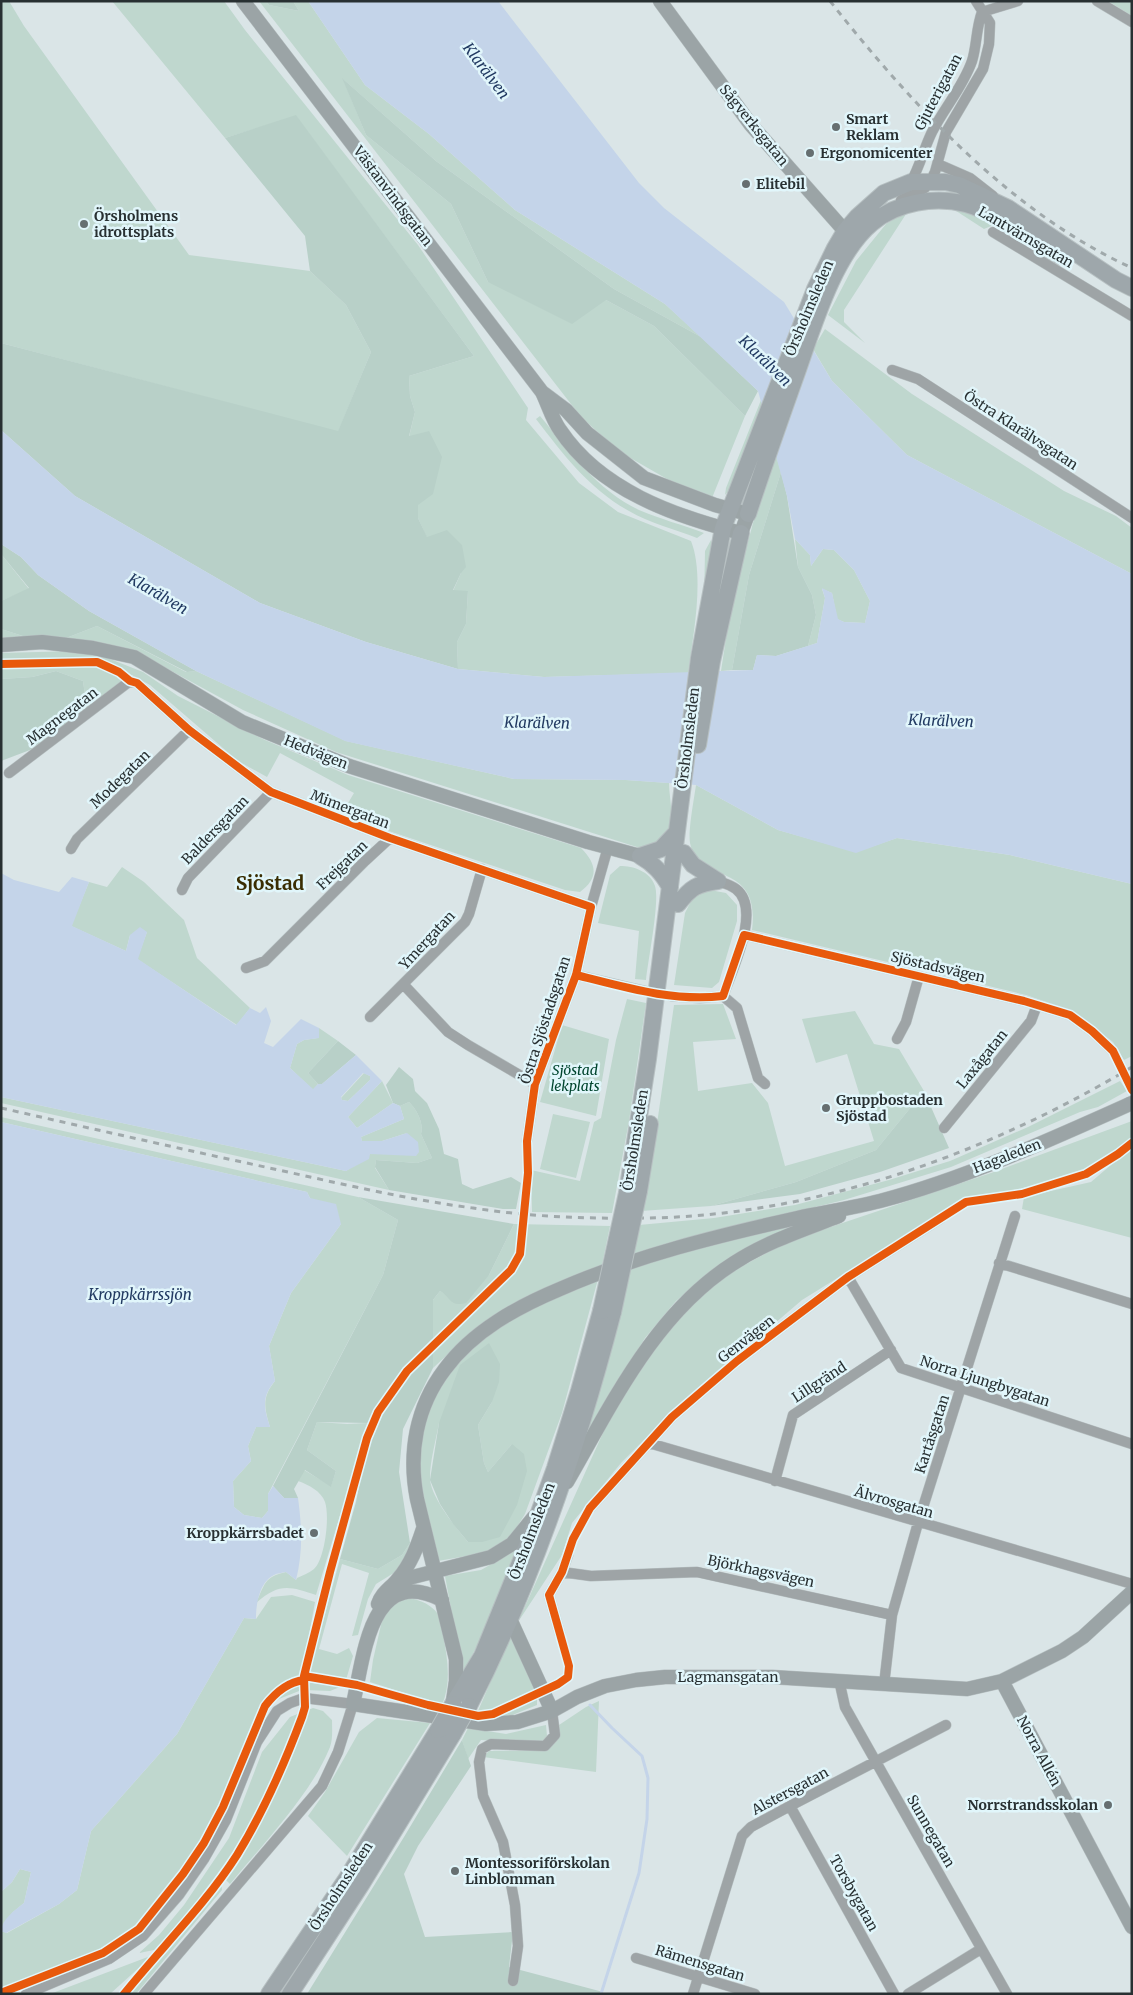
<svg xmlns="http://www.w3.org/2000/svg" width="1133" height="1995" font-family="Merriweather,serif">
	<style>
		.green { fill: #bfd7ce; fill-rule: evenodd }
		.forest { fill: #b8d0c8 }
		.water { fill: #c4d4e9; fill-rule: evenodd }
		.lines { fill: none; stroke-linecap: round; stroke-linejoin: round }
		.stream { stroke: #c4d4e9; stroke-width: 3 }
		.street-casing { stroke: #b7c0c2; stroke-width: 11 }
		.secondary-casing { stroke: #b7c0c2; stroke-width: 15 }
		.primary-casing { stroke: #b7c0c2; stroke-width: 18 }
		.street { stroke: #9ea4a6; stroke-width: 10 }
		.secondary { stroke: #9ba4a6; stroke-width: 14 }
		.primary { stroke: #9ea7ab; stroke-width: 16 }
		.rail { stroke: #a0a9ab; stroke-width: 3; stroke-dasharray: 6 6; stroke-linecap: butt }
		.primary-bridge-casing { stroke: #b7c0c2; stroke-width: 18; stroke-linecap: butt }
		.primary-bridge { stroke: #9ea7ab; stroke-width: 16 }
		.cycleway-casing { stroke: #e1f6fb; stroke-width: 11 }
		.cycleway { stroke: #e8590c; stroke-width: 8 }
		.poi-dot { fill: #666f71; stroke: #e1f6fb; stroke-width: 2 }
		.labels { text-anchor: middle; stroke-width: 5; stroke-linejoin: round; paint-order: stroke }
		.street-label { font-size: 14px; fill: #283032; stroke: #e1f6fb }
		.poi-label { font-size: 14px; font-weight: bold; fill: #283032; stroke: #e1f6fb; text-anchor: start }
		.park-label { font-size: 14px; font-style: italic; fill: #00452e; stroke: #e1f6fb }
		.water-label { font-size: 15px; font-style: italic; fill: #223a62; stroke: #e1f6fb }
		.district-label { font-size: 19px; font-weight: bold; fill: #3a2d02; stroke: #e1f6fb }
	</style>
	<rect width="100%" height="100%" fill="#dae5e7"/>
	<!-- green -->
	<path class="green" d="M1,1H9L24,26L189,255L310,271L346,305L371,352L338,432L1,343Z
		M112,1H224L245,30L418,245L528,408L526,420L579,483L618,512L691,541C705,576 693,637 688,673L544,677L458,669L457,642L466,624L468,591H453L461,573L427,538L418,518L409,437L415,412L410,396L409,376L474,356L296,116L225,138Z
		M259,1H266L269,5L299,11L293,1H308L365,85L429,134L515,210L665,304L701,337L614,289L436,161L343,79L366,135L451,204L488,282L606,300L654,326L745,416L712,498L681,487L620,452L581,417Z
		M1108,1H1132V16Z
		M950,207L965,209L996,224L984,229Z
		M908,211L844,310V322L865,343L828,315L856,261L886,224Z
		M825,329L912,394L1064,491L1116,516L1132,528V574L907,455L832,381L813,349Z
		M761,400L762,406L730,489L725,495L726,488Z
		M540,416C569,451 597,490 639,510C660,519 683,525 704,533L697,538C675,529 649,523 629,511C589,489 563,454 536,419Z
		M775,452L781,472L749,575L732,670L721,671L731,606L753,523Z
		M795,539L810,555L811,566L823,549L834,550L854,570L870,601L865,623L844,622L837,619L832,593L822,589L825,598L817,643L808,646L816,615L812,595L798,567Z
		M711,540L715,552L704,601L705,551Z
		M1,554L29,589L1,601Z
		M97,626L186,672L196,671L346,741L514,779L626,780L669,783C669,803 679,830 659,843C654,846 646,847 640,848L336,752L243,710L144,656L61,640Z
		M1,629L26,637L1,638Z
		M76,651L105,657L143,672L178,696L265,740L348,775L581,848C597,864 599,878 580,892L565,890L341,815L354,793L280,753L267,777L238,761L150,685L132,675L87,709L83,681L56,671L32,677L1,679V653Z
		M696,785L778,830L856,852L897,838L1010,855L1132,884V1056L1124,1060L1113,1042L1073,1011L1026,995L752,930C761,860 699,886 690,843C688,831 694,799 696,785Z
		M620,866C633,866 650,871 655,886C660,901 648,960 646,980L635,979L639,931L598,923L610,875Z
		M122,867L144,882L184,920L197,958L250,1008L237,1025L137,959L147,932L130,935L126,951L71,926L89,882L107,887Z
		M710,890L726,893L737,905V921L719,982L712,988L674,985L685,913L693,897Z
		M627,999L646,1003L629,1121L612,1213L532,1212L531,1170L580,1181L594,1122L601,1118L616,1040Z
		M723,1004L736,1039L693,1042L698,1091L752,1083L768,1103L785,1166L874,1141L847,1054L816,1063L802,1019L855,1011L874,1044L899,1049L924,1091L876,1150L796,1182L711,1206L641,1211L658,1117L674,1005Z
		M562,1025L609,1039L596,1116L540,1102Z
		M319,1028L338,1041L308,1073L318,1084L313,1090L290,1068L297,1044L304,1040L318,1038Z
		M364,1073L370,1076V1080L348,1101L342,1100L341,1098Z
		M382,1081L393,1103L357,1128L348,1117Z
		M1120,1081L1127,1091L1098,1107L1080,1112L951,1167L844,1200L721,1230L633,1255L639,1225L714,1218L795,1205L889,1180L950,1161L1028,1127Z
		M1,1097L346,1171L370,1154L407,1133L382,1141L362,1142L361,1137L404,1119L400,1106L409,1102C417,1110 424,1123 421,1134L432,1158L417,1163L376,1160L375,1168L389,1190L1,1103Z
		M553,1114L590,1122L576,1178L540,1169Z
		M1,1117L358,1197L398,1220L383,1275L268,1494V1511L262,1518L244,1515L234,1507L233,1481L251,1461L248,1446L256,1427H270C264,1407 262,1397 275,1381L269,1346L291,1293L341,1224L310,1198L307,1192L1,1122Z
		M1132,1121V1138L1117,1150L1092,1166L1071,1175L1032,1186L960,1202L802,1300L675,1409L621,1463L572,1523L562,1555L518,1622L611,1415L646,1358L699,1296L733,1271L789,1241L991,1173Z
		M1132,1147V1238L1022,1209L1024,1197L1091,1182Z
		M514,1224L610,1226L602,1265L504,1310L474,1330L433,1368V1300L440,1291L445,1294L489,1275Z
		M793,1225L740,1253L710,1272L676,1301L645,1338L617,1385L581,1454L630,1269L684,1251Z
		M598,1279L562,1413L525,1514L510,1538L489,1552L438,1561L418,1493L422,1424L456,1357L492,1331L548,1299ZM492,1402L478,1425L484,1463L488,1472L512,1444L468,1542C456,1528 430,1496 430,1478C430,1460 436,1440 439,1423Z
		M317,1422L347,1424L368,1423L316,1595C289,1586 279,1583 256,1603C265,1584 264,1577 286,1572L296,1580L297,1578C303,1575 309,1573 314,1569C325,1559 330,1516 325,1502C321,1491 309,1485 298,1481L304,1470L331,1486L336,1471L307,1450Z
		M410,1543L409,1554L397,1571L376,1584L368,1599L358,1635L352,1636L369,1573L342,1564L319,1649L337,1654L349,1648L353,1656L346,1680L309,1673L340,1559L378,1569L402,1555Z
		M518,1549L485,1630L463,1673L445,1576L481,1570Z
		M292,1595L315,1602L299,1691L279,1699L257,1716L216,1814L202,1841L181,1872L136,1926L102,1949L1,1988V1931L7,1933L59,1904L77,1890L91,1831L177,1734L244,1618L256,1619L271,1597Z
		M401,1597C415,1598 429,1602 438,1614C442,1619 442,1627 443,1633C447,1658 452,1681 442,1705L370,1682L373,1660L383,1616Z
		M510,1637L537,1689L493,1711H478Z
		M306,1682L340,1687L330,1691L305,1690Z
		M537,1697V1705L510,1716L493,1717Z
		M599,1701L596,1772L483,1757L489,1751C500,1750 541,1752 548,1748C557,1743 560,1735 559,1725L586,1707Z
		M313,1708L323,1711L332,1720C332,1728 333,1739 330,1747C312,1793 262,1845 230,1884L220,1874L159,1949L139,1953L159,1935L184,1905L229,1838L262,1752L290,1717Z
		M377,1718L430,1723L347,1856L308,1816L325,1792L359,1732Z
		M546,1725L547,1736L541,1743L481,1740L468,1759L462,1740L468,1728L506,1734Z
		M20,1869L31,1872L24,1903L13,1912L1,1928V1892L12,1882Z
		M221,1881L222,1890L136,1994H129Z
		M153,1955L110,1994H50Z"/>
	<!-- forest -->
	<path class="forest" d="M266,1H293L299,11L269,5Z
		M342,78L436,161L614,289L701,337L758,391L745,416L654,326L606,300L572,324L488,282L451,204L366,135Z
		M296,115L474,356L409,376L410,396L415,412L409,436L429,431L442,457L433,494L418,505V518L427,537L447,530L462,545L466,567L461,573L453,590L468,591L466,624L457,642L458,669L366,642L260,603L75,496L1,430V343L338,431L371,352L346,305L310,271L305,236L225,138Z
		M781,472L787,496L798,567L812,595L816,615L808,646L776,656L757,655L753,670H732L749,575Z
		M1,544L21,557L38,575L89,611L196,671L187,672L97,626L61,640L26,637L1,629V601L29,588L1,554Z
		M56,671L83,681L87,709L30,750L1,761V679L32,677Z
		M338,1041L356,1055L322,1084H318L308,1073Z
		M399,1067L413,1079L415,1091L427,1103L439,1129L444,1154L458,1159L462,1184L473,1189L511,1177L521,1183L516,1209H503L389,1190L375,1167L376,1160L417,1163L432,1158L421,1134C424,1123 417,1110 409,1102L400,1106L393,1103L386,1085Z
		M924,1091L949,1148L880,1172L800,1194L711,1206L796,1182L876,1150Z
		M358,1197L514,1224L489,1275L466,1303C449,1307 452,1298 440,1291L433,1300V1368L403,1429L399,1472L410,1543L402,1555L378,1569L340,1559L356,1502L364,1461L375,1431L368,1423L317,1422L307,1450L336,1471L331,1487L305,1470L294,1489L298,1498H284L273,1486L383,1275L398,1220Z
		M489,1343L500,1364L499,1382L492,1402L478,1425L484,1463L488,1472L512,1444L524,1454L527,1471L517,1505L500,1537L482,1542H468L453,1524L440,1504L430,1480L439,1423L460,1365Z
		M462,1740L471,1766L418,1846L404,1874L425,1937L513,1932L509,1967L603,1992L602,1994H307L404,1837Z"/>
	<!-- water -->
	<path class="water" d="M308,1H498L639,183L664,208L784,302L832,381L907,455L1132,574V884L1010,855L897,838L856,853L778,830L696,785L626,780L514,779L345,741L196,671L89,611L38,575L21,557L1,544V430L75,496L260,603L366,642L458,669L544,677L753,670L757,655L776,656L817,643L825,598L822,588L832,593L838,619L844,622L865,623L870,601L854,570L834,550L823,549L811,566L810,555L795,539L787,496L758,391L665,304L515,210L429,134L365,85Z
		M1,873L14,880L59,892L72,877L89,882L72,926L126,951L130,935L140,927L147,932L138,959L236,1025L250,1008L260,1013L266,1007L271,1021L264,1043L273,1047L301,1019L319,1028V1038L304,1040L297,1044L290,1068L313,1089L318,1084H322L356,1055L382,1081L348,1117L357,1128L393,1103L400,1106L404,1119L361,1137L362,1141H382L407,1133L418,1142L419,1152L416,1156L370,1154L369,1159L346,1171L1,1097ZM363,1073L370,1076V1080L348,1101L342,1100L341,1097Z
		M1,1122L307,1192L310,1198L336,1204L341,1224L291,1293L269,1346L275,1381C261,1397 264,1408 270,1427H256L248,1446L251,1461L233,1481L234,1507L244,1515L262,1518L268,1511V1494L273,1486L284,1498H298C302,1527 303,1552 296,1580L286,1572C282,1573 277,1573 274,1575C259,1582 256,1605 256,1619L244,1618L177,1734L91,1831L77,1890L59,1904L6,1933L1,1931C2,1919 15,1910 24,1903L31,1872L20,1869L12,1882L1,1892Z"/>
	<g class="lines">
		<!-- stream -->
		<path class="stream" d="M590,1705L612,1728L642,1756L648,1778L647,1819L639,1873L601,1994"/>
		<!-- street casing -->
		<g class="street-casing">
			<path id="street" d="M1097,1L1132,22
				M982,12L1018,1
				M938,164L970,178L993,196
				M911,182C920,166 924,148 932,132C944,108 963,87 972,61C977,45 976,28 982,12
				M901,200L925,188L931,180L935,172L946,132L983,69L989,44L990,23L976,1
				M993,232L1132,316
				M892,370L918,379L1132,518
				M9,773L130,681L137,683L189,730L271,792L390,838L591,907
				M71,849L77,839L189,730
				M718,881C724,883 731,885 736,889C762,909 732,970 723,996
				M182,890L188,878L271,792
				M744,935L1024,1001L1070,1015L1092,1031L1113,1051
				M246,968L265,961L364,862L390,838
				M576,975L645,991
				M404,985L448,1032L468,1045L535,1084
				M671,996L700,998L723,996
				M723,996L737,1008L758,1078L765,1084
				M370,1017L465,922L469,914L482,869
				M897,1039L906,1022L919,976
				M944,1128L1031,1021L1037,1005
				M527,1141L535,1084L576,975L591,907L608,847
				M999,1263L1132,1304
				M848,1277L901,1368L1132,1444
				M649,1443L1132,1584
				M775,1481L793,1415L891,1350
				M590,1508L672,1417L737,1361L848,1277L941,1218
				M562,1572L591,1576L697,1572L892,1615
				M560,1634L549,1595L562,1572L568,1555
				M839,1680L845,1707L1007,1994
				M884,1685L892,1615L918,1523L1015,1216
				M790,1806L894,1994
				M636,1958L755,1994
				M513,1981L518,1946L515,1905L503,1842L483,1796L479,1762L482,1749L491,1744L545,1746L555,1735L552,1711
				M26,1994L109,1959L143,1936L179,1895L204,1859L226,1820L257,1742L277,1711L290,1703L304,1698L353,1704L338,1752L322,1786L144,1994
				M693,1994L742,1836L751,1827L790,1806L946,1725
				M908,1994L981,1949"/>
		</g>
		<!-- secondary casing -->
		<g class="secondary-casing">
			<path id="secondary" d="M243,1L542,392C548,404 552,419 560,430C600,490 674,516 741,533L748,514L715,505L644,478L587,433L566,410L542,392
				M660,1L751,125L851,238
				M1,645L42,642L93,648L134,657L242,722L349,766L588,842L640,856
				M567,1482C612,1404 655,1313 734,1263C766,1242 803,1230 839,1216
				M397,1581L491,1557L512,1544L534,1517
				M442,1600C370,1563 364,1657 353,1704L486,1724L517,1722L552,1711L577,1697L605,1686L636,1680L665,1677H772L967,1689L1002,1681L1062,1651L1083,1637L1132,1592
				M378,1604C382,1592 391,1588 398,1579C411,1564 417,1547 423,1529
				M510,1619L552,1711
				M1002,1681L1132,1927
				M453,1701L456,1681V1659L417,1499C408,1453 416,1407 445,1369C473,1331 517,1307 560,1289C635,1256 717,1236 797,1218C825,1212 853,1208 880,1201C964,1179 1052,1139 1132,1103"/>
		</g>
		<!-- primary casing -->
		<g class="primary-casing">
			<path id="primary" d="M748,514C763,468 779,423 795,378C812,331 833,255 872,223C897,202 935,196 966,204C993,211 1036,242 1062,257
				M698,745L712,661L741,533
				M684,853L693,865L718,881
				M640,856L661,849L676,833
				M640,856C654,864 662,873 670,887
				M678,904C691,887 697,884 718,881
				M639,1191L650,1124
				M627,1193L648,1059L699,658L723,528L815,289L835,248L845,231L857,217L884,193L911,182H946L959,185L1008,208L1116,280L1132,288
				M453,1704L482,1656L528,1543L555,1468L579,1391L601,1311
				M469,1706C533,1581 578,1447 613,1312
				M269,1994L347,1878L438,1730
				M290,1994L361,1885L453,1734"/>
		</g>
		<!-- street -->
		<use href="#street" class="street"/>
		<!-- secondary -->
		<use href="#secondary" class="secondary"/>
		<!-- primary -->
		<use href="#primary" class="primary"/>
		<!-- rail -->
		<path class="rail" d="M830,1C911,104 1011,213 1132,268
			M1,1108C89,1128 177,1148 265,1167C334,1182 403,1199 473,1208C531,1217 590,1219 649,1218C818,1215 988,1153 1132,1067"/>
		<!-- primary-bridge casing -->
		<g class="primary-bridge-casing">
			<path id="primary-bridge" d="M601,1311L627,1193
				M613,1312L639,1191
				M438,1730L453,1704
				M453,1734L469,1706"/>
		</g>
		<!-- primary-bridge -->
		<use href="#primary-bridge" class="primary-bridge"/>
		<!-- cycleway casing -->
		<g class="cycleway-casing">
			<path id="cycleway" d="M1,664L97,662L119,672L130,681L137,683L189,730L271,792L390,838L591,907L576,975L535,1084L527,1141L528,1173L520,1254L511,1270L407,1371L378,1412L367,1438L330,1572L304,1676L305,1707L302,1717C284,1765 264,1811 237,1855C205,1905 161,1948 124,1994
				M576,975C624,987 673,1002 723,996L744,935L1024,1001L1070,1015L1092,1031L1113,1051L1132,1090
				M304,1676L357,1685L428,1705L478,1716L493,1714L558,1684L568,1677L569,1666L549,1595L562,1572L573,1539L590,1508L672,1417L737,1361L848,1277L966,1202L1022,1194L1086,1174L1118,1154L1132,1143
				M1,1993L103,1953L139,1929L183,1874L204,1843L223,1807L265,1706C275,1693 287,1682 304,1680"/>
		</g>
		<!-- cycleway -->
		<use href="#cycleway" class="cycleway"/>
	</g>
	<!-- markers -->
	<g class="poi-dot">
		<circle cx="836" cy="127" r="5"/>
		<circle cx="810" cy="153" r="5"/>
		<circle cx="746" cy="184" r="5"/>
		<circle cx="84" cy="224" r="5"/>
		<circle cx="826" cy="1108" r="5"/>
		<circle cx="314" cy="1533" r="5"/>
		<circle cx="1108" cy="1805" r="5"/>
		<circle cx="455" cy="1871" r="5"/>
	</g>
	<g class="labels">
		<!-- street labels -->
		<g class="street-label">
			<text transform="translate(938 92) rotate(-62)" y="5">Gjuterigatan</text>
			<text transform="translate(754 125) rotate(51)" y="5">Sågverksgatan</text>
			<text transform="translate(393 196) rotate(53)" y="5">Västanvindsgatan</text>
			<text transform="translate(1026 237) rotate(30)" y="5">Lantvärnsgatan</text>
			<text transform="translate(809 308) rotate(-67)" y="5">Örsholmsleden</text>
			<text transform="translate(1021 430) rotate(33)" y="5">Östra Klarälvsgatan</text>
			<text transform="translate(62 716) rotate(-37)" y="5">Magnegatan</text>
			<text transform="translate(688 738) rotate(-83)" y="5">Örsholmsleden</text>
			<text transform="translate(316 752) rotate(22)" y="5">Hedvägen</text>
			<text transform="translate(120 779) rotate(-44)" y="5">Modegatan</text>
			<text transform="translate(350 809) rotate(21)" y="5">Mimergatan</text>
			<text transform="translate(215 830) rotate(-46)" y="5">Baldersgatan</text>
			<text transform="translate(342 865) rotate(-44)" y="5">Frejgatan</text>
			<text transform="translate(427 940) rotate(-47)" y="5">Ymergatan</text>
			<text transform="translate(938 967) rotate(13)" y="5">Sjöstadsvägen</text>
			<text transform="translate(545 1020) rotate(-72)" y="5">Östra Sjöstadsgatan</text>
			<text transform="translate(982 1059) rotate(-51)" y="5">Laxågatan</text>
			<text transform="translate(635 1140) rotate(-81)" y="5">Örsholmsleden</text>
			<text transform="translate(1007 1156) rotate(-21)" y="5">Hagaleden</text>
			<text transform="translate(746 1339) rotate(-38)" y="5">Genvägen</text>
			<text transform="translate(985 1381) rotate(18)" y="5">Norra Ljungbygatan</text>
			<text transform="translate(819 1382) rotate(-33)" y="5">Lillgränd</text>
			<text transform="translate(932 1434) rotate(-72)" y="5">Kartåsgatan</text>
			<text transform="translate(894 1502) rotate(16)" y="5">Älvrosgatan</text>
			<text transform="translate(532 1531) rotate(-69)" y="5">Örsholmsleden</text>
			<text transform="translate(761 1571) rotate(12)" y="5">Björkhagsvägen</text>
			<text x="728" y="1682">Lagmansgatan</text>
			<text transform="translate(1039 1751) rotate(62)" y="5">Norra Allén</text>
			<text transform="translate(790 1791) rotate(-28)" y="5">Alstersgatan</text>
			<text transform="translate(931 1831) rotate(60)" y="5">Sunnegatan</text>
			<text transform="translate(341 1886) rotate(-57)" y="5">Örsholmsleden</text>
			<text transform="translate(854 1893) rotate(61)" y="5">Torsbygatan</text>
			<text transform="translate(700 1963) rotate(17)" y="5">Rämensgatan</text>
		</g>
		<!-- poi labels -->
		<g class="poi-label">
			<text x="846" y="124">Smart<tspan x="846" dy="16">Reklam</tspan></text>
			<text x="820" y="158">Ergonomicenter</text>
			<text x="756" y="189">Elitebil</text>
			<text x="94" y="221">Örsholmens<tspan x="94" dy="16">idrottsplats</tspan></text>
			<text x="836" y="1105">Gruppbostaden<tspan x="836" dy="16">Sjöstad</tspan></text>
			<text x="304" y="1538" text-anchor="end">Kroppkärrsbadet</text>
			<text x="1098" y="1810" text-anchor="end">Norrstrandsskolan</text>
			<text x="465" y="1868">Montessoriförskolan<tspan x="465" dy="16">Linblomman</tspan></text>
		</g>
		<!-- park labels -->
		<g class="park-label">
			<text x="575" y="1075">Sjöstad<tspan x="575" dy="16">lekplats</tspan></text>
		</g>
		<!-- water labels -->
		<g class="water-label">
			<text transform="translate(486 71) rotate(53)" y="5">Klarälven</text>
			<text transform="translate(765 361) rotate(44)" y="5">Klarälven</text>
			<text transform="translate(158 594) rotate(30)" y="5">Klarälven</text>
			<text transform="translate(941 721) rotate(2)" y="5">Klarälven</text>
			<text transform="translate(537 723) rotate(1)" y="5">Klarälven</text>
			<text x="140" y="1300">Kroppkärrssjön</text>
		</g>
		<!-- district labels -->
		<g class="district-label">
			<text x="270" y="890">Sjöstad</text>
		</g>
	</g>
	<!-- border -->
	<rect width="1133" height="1995" fill="none" stroke="#283032" stroke-width="5"/>
</svg>
